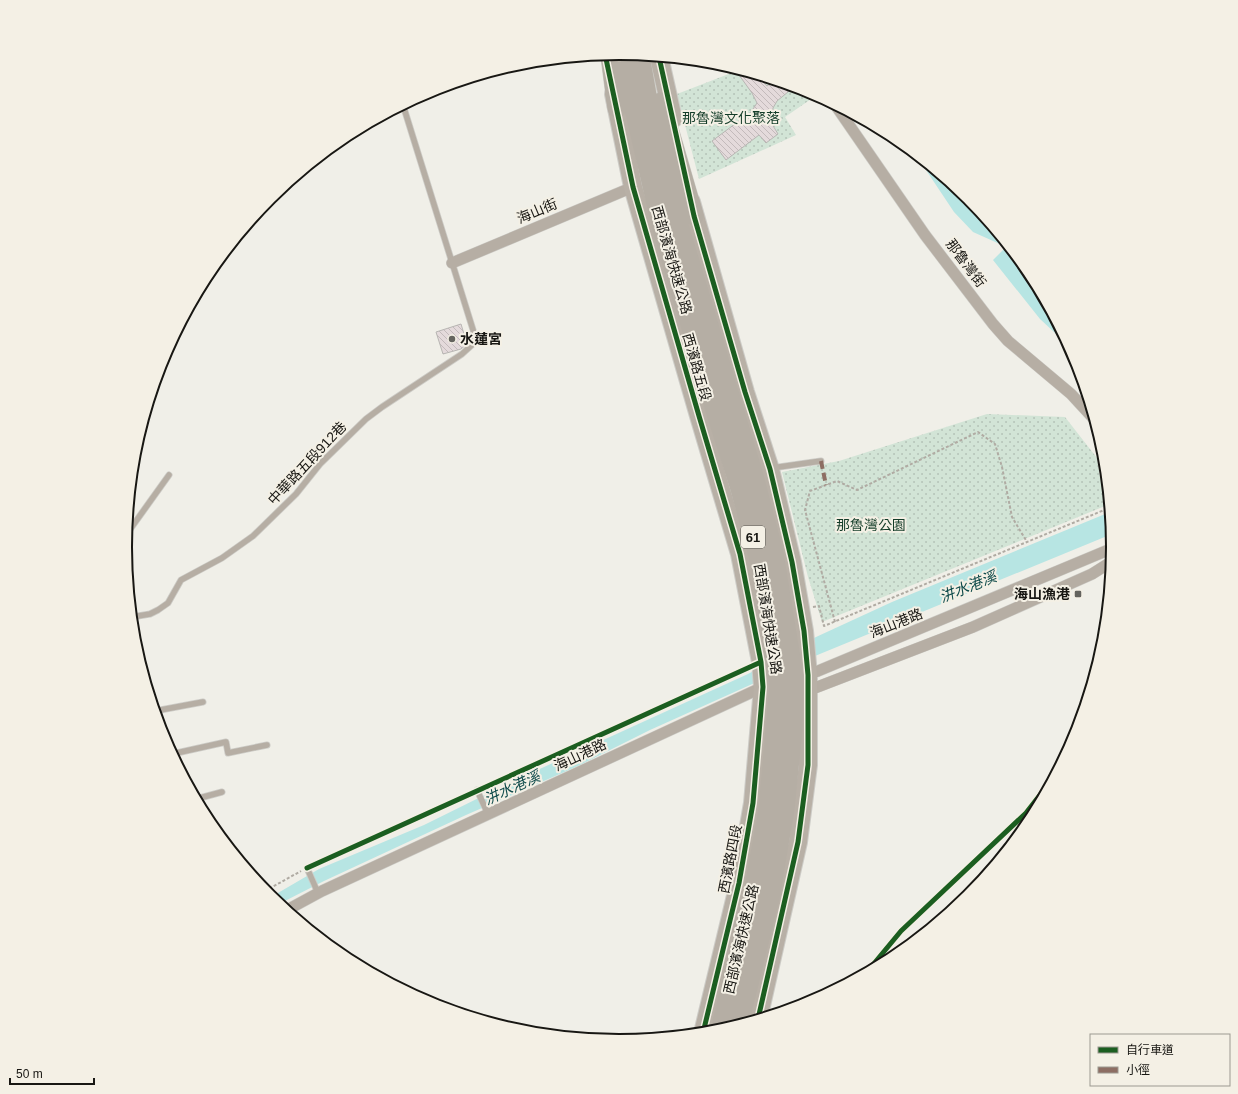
<svg xmlns="http://www.w3.org/2000/svg" width="1238" height="1094" font-family="Helvetica,'Noto Sans TC',sans-serif">
	<style>
		.green { fill: url(#green-dots) }
		.water { fill: #b7e5e3 }
		.building { fill: url(#building-back-hatch); stroke: #b8b6b3 }
		.lines { fill: none; stroke-linecap: round; stroke-linejoin: round }
		.service-casing { stroke: #cdccc7; stroke-width: 7 }
		.minor-casing { stroke: #cdccc7; stroke-width: 12 }
		.primary-casing { stroke: #cdccc7; stroke-width: 20 }
		.trunk-casing { stroke: #cdccc7; stroke-width: 20 }
		.path { stroke: #b0aba3; stroke-width: 2; stroke-dasharray: 3 2; stroke-linecap: butt }
		.service { stroke: #b6aea4; stroke-width: 5.5 }
		.minor { stroke: #b6aea4; stroke-width: 11 }
		.primary { stroke: #b8b0a6; stroke-width: 18 }
		.trunk { stroke: #b5aea4; stroke-width: 19 }
		.quiet { stroke: #8d6e63; stroke-width: 4; stroke-dasharray: 8 4; stroke-linecap: butt }
		.cycleway-casing { stroke: #f4f0e5; stroke-width: 8 }
		.cycleway { stroke: #1b5e20; stroke-width: 5 }
		.poi-dot { fill: #64635e; stroke: #f4f0e5; stroke-width: 1.5 }
		.labels { text-anchor: middle; stroke-width: 4; stroke-linejoin: round; paint-order: stroke }
		.shield { fill: #f4f0e5; stroke: #5a5852; stroke-width: 1 }
		.shield-label { font-size: 13px; font-weight: bold; fill: #181713 }
		.park-label { font-size: 14px; fill: #133c28; stroke: #f4f0e5 }
		.street-label { font-size: 14px; fill: #181713; stroke: #f4f0e5 }
		.poi-label { font-size: 14px; font-weight: bold; fill: #181713; stroke: #f4f0e5; text-anchor: start }
		.water-label { font-size: 15px; font-style: italic; fill: #0f4b4b; stroke: #f4f0e5 }
		.rim { fill: none; stroke: #181713; stroke-width: 2 }
	</style>
	<defs>
		<pattern id="green-dots" width="8" height="8" patternUnits="userSpaceOnUse"><rect width="8" height="8" fill="#d2e4d6"/><path d="M2 2h.1M6 6h.1" fill="none" stroke="#b4c3b7" stroke-width="1.8" stroke-linecap="round"/></pattern>
		<pattern id="building-back-hatch" width="6" height="6" patternUnits="userSpaceOnUse"><rect width="6" height="6" fill="#e4dadb"/><path d="M-1 5l2 2M0 0l6 6M5-1l2 2" fill="none" stroke="#c3babb"/></pattern>
	</defs>
	<rect width="100%" height="100%" fill="#f0efe8"/>
	<!-- green -->
	<path class="green" d="M739,70L808,91L817,95L785,117L796,135L699,179L677,94Z
		M987,414L1065,417L1097,458L1105,506L822,622L808,577L782,472L839,461Z"/>
	<!-- water -->
	<path class="water" d="M916,155L968,198L1030,273L1069,346L1040,319L993,260L1004,249L1002,245L973,232L954,212Z
		M1110,512L1112,534L815,656L650,730L578,766L466,815L324,881L279,904L271,897L319,869L424,825L509,783L748,674L816,637L892,602Z"/>
	<!-- building -->
	<path class="building" d="M734,68L757,75L767,86L775,80L794,87L777,101L773,108L772,124L778,134L766,143L759,135L726,160L712,141L751,112L757,103L752,93Z
		M461,324L467,344L461,349L443,354L436,332Z"/>
	<g class="lines">
		<!-- service casing -->
		<g class="service-casing">
			<path id="service" d="M772,468L821,461
				M126,535L169,475
				M132,617L150,614L158,610L168,603L181,580L222,558L253,536L296,494L320,464L366,419L382,407L462,354L473,344L474,333L403,105
				M155,711L203,702
				M172,754L226,742L228,753L267,745
				M477,790L488,814
				M196,799L222,792
				M307,868L318,893"/>
		</g>
		<!-- minor casing -->
		<g class="minor-casing">
			<path id="minor" d="M836,106L925,235L993,324L1008,341L1071,394L1094,419
				M452,263L633,187
				M803,676L818,671L1113,548
				M803,691H807L973,627L1092,574L1111,562
				M287,910L322,891L763,687L768,686"/>
		</g>
		<!-- primary casing -->
		<g class="primary-casing">
			<path id="primary" d="M659,57L673,119
				M614,94L633,187L699,416L740,554L761,662L763,687L753,803L739,883L703,1033
				M691,202L745,392L770,469L792,562L804,631L808,675V765L798,842L758,1019"/>
		</g>
		<!-- trunk casing -->
		<g class="trunk-casing">
			<path id="trunk" d="M621,53L662,229L715,410L740,489L761,567L779,684L768,810L753,893L720,1030
				M610,54L617,108
				M640,55L648,101L679,225L754,476L774,553L794,677L793,729L785,809L770,898L739,1024
				M661,102L694,216"/>
		</g>
		<!-- path -->
		<path class="path" d="M813,607L819,606L824,626L1109,508
			M835,622L805,510L810,491L837,481L857,490L978,432L995,444L1002,467L1012,517L1027,542
			M265,891L301,871
			M914,941L993,866"/>
		<!-- service -->
		<use href="#service" class="service"/>
		<!-- minor -->
		<use href="#minor" class="minor"/>
		<!-- primary -->
		<use href="#primary" class="primary"/>
		<!-- trunk -->
		<use href="#trunk" class="trunk"/>
		<!-- quiet -->
		<path class="quiet" d="M821,461L826,485"/>
		<!-- cycleway casing -->
		<g class="cycleway-casing">
			<path id="cycleway" d="M605,54L633,187L699,416L740,554L761,662L763,687L753,803L739,883L703,1033
				M659,57L694,216L745,392L770,469L792,562L804,631L808,675V765L798,842L758,1019
				M307,868L761,662
				M867,972L901,931L1026,813L1054,777"/>
		</g>
		<!-- cycleway -->
		<use href="#cycleway" class="cycleway"/>
	</g>
	<!-- markers -->
	<g class="poi-dot">
		<circle cx="452" cy="339" r="4"/>
		<rect x="1074" y="590" width="8" height="8" rx="2"/>
	</g>
	<g class="labels">
		<!-- shield labels -->
		<rect class="shield" x="741" y="526" width="24" height="22" rx="3"/>
		<g class="shield-label">
			<text x="753" y="542">61</text>
		</g>
		<!-- park labels -->
		<g class="park-label">
			<text x="731" y="123">那魯灣文化聚落</text>
			<text x="871" y="530">那魯灣公園</text>
		</g>
		<!-- street labels -->
		<g class="street-label">
			<text transform="translate(537 211) rotate(-23)" y="5">海山街</text>
			<text transform="translate(672 260) rotate(74)" y="5">西部濱海快速公路</text>
			<text transform="translate(966 263) rotate(53)" y="5">那魯灣街</text>
			<text transform="translate(697 367) rotate(74)" y="5">西濱路五段</text>
			<text transform="translate(307 463) rotate(-47)" y="5">中華路五段912巷</text>
			<text transform="translate(768 619) rotate(81)" y="5">西部濱海快速公路</text>
			<text transform="translate(896 623) rotate(-22)" y="5">海山港路</text>
			<text transform="translate(580 755) rotate(-25)" y="5">海山港路</text>
			<text transform="translate(730 859) rotate(-79)" y="5">西濱路四段</text>
			<text transform="translate(741 939) rotate(-77)" y="5">西部濱海快速公路</text>
		</g>
		<!-- poi labels -->
		<g class="poi-label">
			<text x="460" y="344">水蓮宮</text>
			<text x="1070" y="599" text-anchor="end">海山漁港</text>
		</g>
		<!-- water labels -->
		<g class="water-label">
			<text transform="translate(968 587) rotate(-22)" y="5">汫水港溪</text>
			<text transform="translate(512 788) rotate(-25)" y="5">汫水港溪</text>
		</g>
	</g>
	<!-- crop -->
	<path d="M0 0H1238V1094H0ZM132 547a487 487 0 1 1 974 0a487 487 0 1 1-974 0Z" fill="#f4f0e5" fill-rule="evenodd"/>
	<path class="rim" d="M132 547a487 487 0 1 1 974 0a487 487 0 1 1-974 0Z"/>
	<!-- legend -->
	<rect x="1090" y="1034" width="140" height="52" fill="#f4f0e5" stroke="#9c9991"/>
	<rect x="1098" y="1047" width="20" height="6" fill="#1b5e20" stroke="#9c9991"/>
	<text x="1126" y="1054" font-size="12" fill="#181713">自行車道</text>
	<rect x="1098" y="1067" width="20" height="6" fill="#8d6e63" stroke="#9c9991"/>
	<text x="1126" y="1074" font-size="12" fill="#181713">小徑</text>
	<!-- scale -->
	<path d="M10 1078v6h84v-6" fill="none" stroke="#181713" stroke-width="2"/>
	<text x="16" y="1078" font-size="12" fill="#181713" stroke="#f4f0e5" stroke-width="3" paint-order="stroke">50 m</text>
</svg>
